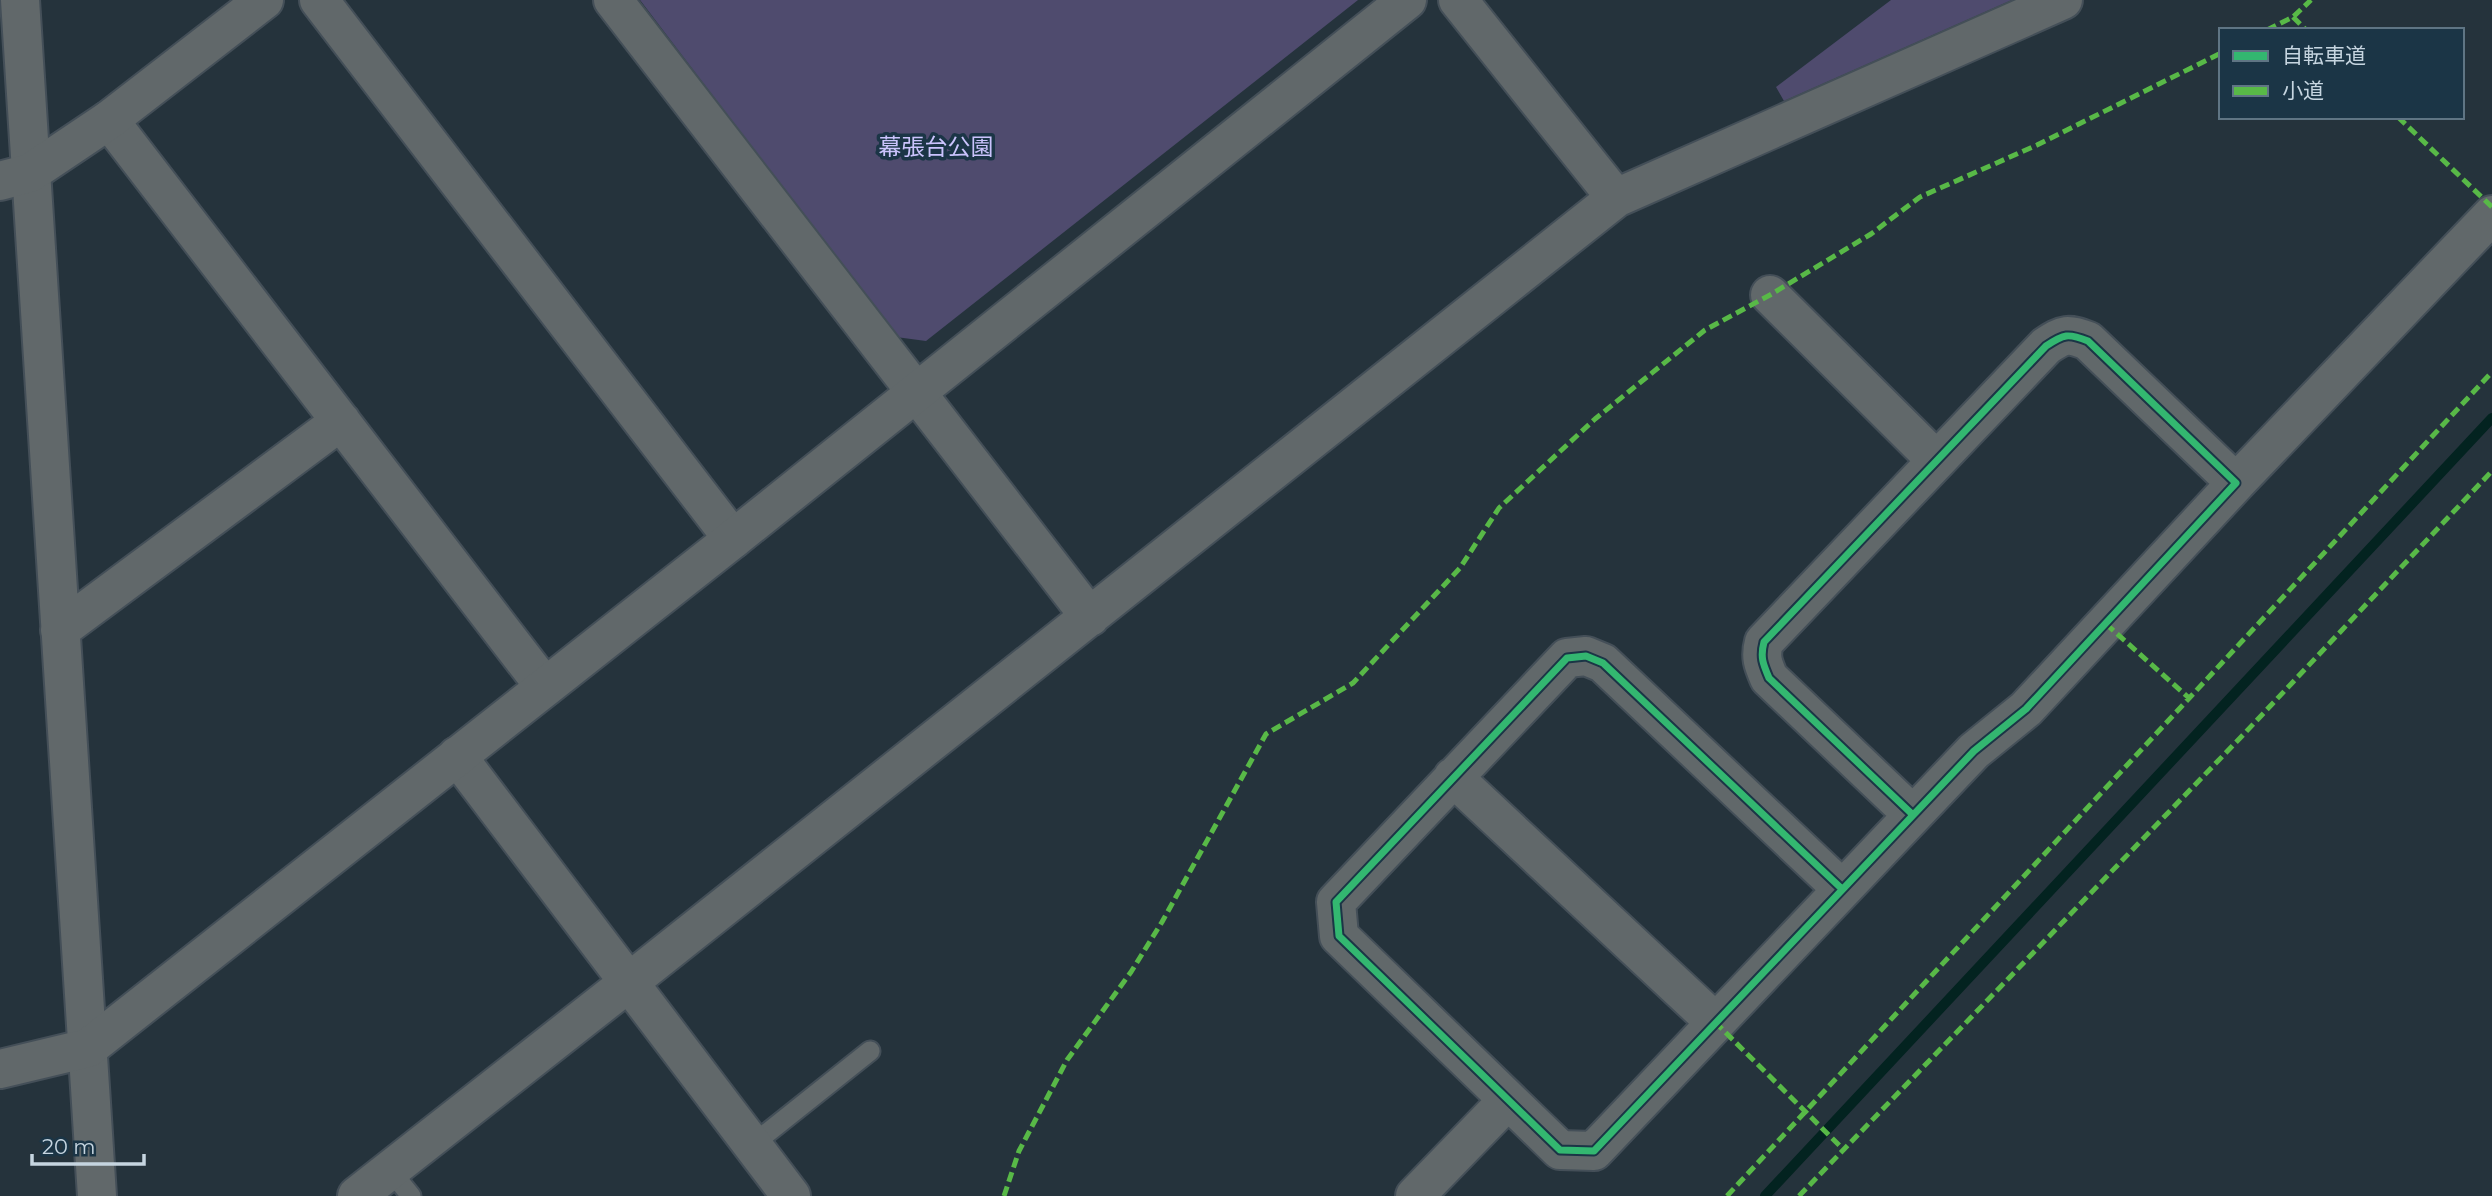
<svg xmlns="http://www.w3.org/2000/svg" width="2492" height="1196" font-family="Montserrat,'Noto Sans JP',sans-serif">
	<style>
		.park { fill: #4f4b6e }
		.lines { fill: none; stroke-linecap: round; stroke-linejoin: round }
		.stream { stroke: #032320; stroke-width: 10 }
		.service-casing { stroke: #444f58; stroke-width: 23 }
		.minor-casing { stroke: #444f58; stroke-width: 42 }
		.tertiary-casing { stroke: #444f58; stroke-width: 42 }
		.service { stroke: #61686a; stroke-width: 19 }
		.minor { stroke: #61686a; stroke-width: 38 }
		.tertiary { stroke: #61686a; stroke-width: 38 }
		.quiet { stroke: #58b947; stroke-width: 5; stroke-dasharray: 10 5; stroke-linecap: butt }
		.cycleway-casing { stroke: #1b3546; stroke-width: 11 }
		.cycleway { stroke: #33b770; stroke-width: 7 }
		.labels { text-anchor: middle; stroke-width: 7; stroke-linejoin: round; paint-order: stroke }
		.park-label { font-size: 23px; fill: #cac3fc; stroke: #1b3546 }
	</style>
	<rect width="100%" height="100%" fill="#25333c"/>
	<!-- park -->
	<path class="park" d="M640,0H1358L926,341L896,337Z
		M1891,0H2012L1784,101L1776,87Z"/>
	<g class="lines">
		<!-- stream -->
		<path class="stream" d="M1765,1196L2492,418"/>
		<!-- service casing -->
		<g class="service-casing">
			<path id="service" d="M752,1145L870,1051
				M390,1170L411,1196"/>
		</g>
		<!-- minor casing -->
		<g class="minor-casing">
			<path id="minor" d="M20,0L97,1196
				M319,0L733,539
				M613,0L1090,617
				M1458,0L1616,198
				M109,120L545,687
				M1770,295L1936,460
				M2236,483L2492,215
				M60,630L341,421
				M457,756L791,1196
				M1453,777L1715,1022
				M1842,889L1603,663L1586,656L1567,658L1336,902L1339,936L1560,1150L1594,1151L1974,751L2026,709L2236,483L2088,341C2068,333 2064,334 2046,346L1764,642C1760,657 1763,664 1769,678L1913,815
				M357,1196L628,983L1616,198L2063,0
				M1415,1196L1508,1100"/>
		</g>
		<!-- tertiary casing -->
		<g class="tertiary-casing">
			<path id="tertiary" d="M0,181L30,173L109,120L264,0
				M0,1069L88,1048L733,539L1407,0"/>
		</g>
		<!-- service -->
		<use href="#service" class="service"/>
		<!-- minor -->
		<use href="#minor" class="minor"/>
		<!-- tertiary -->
		<use href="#tertiary" class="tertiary"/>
		<!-- quiet -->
		<path class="quiet" d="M2293,17L2306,30
			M2267,30L2293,17L2311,0
			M2398,117L2492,207
			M2106,624L2189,698
			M1715,1022L1844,1150
			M1004,1196L1019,1151L1067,1060L1131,972L1162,922L1266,734L1353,683L1460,568L1499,508L1595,419L1705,330L1770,295L1871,234L1920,197L2037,145L2221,53
			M1727,1196L2492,372
			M1799,1196L2242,736L2492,471"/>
		<!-- cycleway casing -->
		<g class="cycleway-casing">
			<path id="cycleway" d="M1842,889L1603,663L1586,656L1567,658L1336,902L1339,936L1560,1150L1594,1151L1974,751L2026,709L2236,483L2088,341C2068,333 2064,334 2046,346L1764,642C1760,657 1763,664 1769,678L1913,815"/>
		</g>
		<!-- cycleway -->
		<use href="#cycleway" class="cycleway"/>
	</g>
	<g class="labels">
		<!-- park labels -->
		<g class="park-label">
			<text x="936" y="155">幕張台公園</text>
		</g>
	</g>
	<!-- legend -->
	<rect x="2219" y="28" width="245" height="91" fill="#1b3546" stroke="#5f7584" stroke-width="2"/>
	<rect x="2233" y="51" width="35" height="10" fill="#33b770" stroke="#5f7584" stroke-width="2"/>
	<text x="2282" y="63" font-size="21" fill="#c6d5e0">自転車道</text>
	<rect x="2233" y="86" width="35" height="10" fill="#58b947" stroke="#5f7584" stroke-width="2"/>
	<text x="2282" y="98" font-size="21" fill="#c6d5e0">小道</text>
	<!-- scale -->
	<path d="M32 1154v10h112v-10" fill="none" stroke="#c6d5e0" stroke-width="3.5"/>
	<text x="42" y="1154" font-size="21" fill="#c6d5e0" stroke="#1b3546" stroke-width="5" paint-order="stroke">20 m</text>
</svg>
